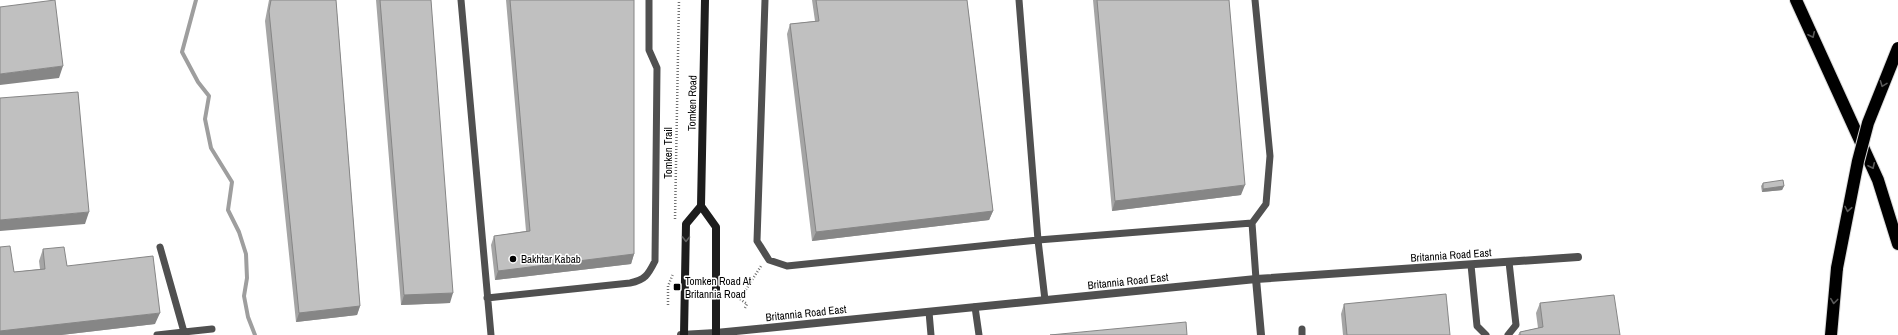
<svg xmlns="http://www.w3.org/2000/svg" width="1898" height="335" font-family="'Archivo Narrow',sans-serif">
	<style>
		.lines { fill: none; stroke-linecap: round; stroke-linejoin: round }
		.stream { stroke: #9e9e9e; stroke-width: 4 }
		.motorway-casing { stroke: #dbdbdb; stroke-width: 14 }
		.path { stroke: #727272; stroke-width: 2.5; stroke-dasharray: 1 2; stroke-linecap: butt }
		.service { stroke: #505050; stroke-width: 7 }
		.minor { stroke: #505050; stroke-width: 8 }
		.tertiary { stroke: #505050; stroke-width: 8 }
		.secondary { stroke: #1d1d1d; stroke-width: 8 }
		.motorway { stroke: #000; stroke-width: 12 }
		.motorway-bridge-casing { stroke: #dbdbdb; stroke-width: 14; stroke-linecap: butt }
		.motorway-bridge { stroke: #000; stroke-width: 12 }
		.wall { fill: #a5a5a5 }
		.shaded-wall { fill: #868686 }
		.building { fill: #c0c0c0; stroke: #868686 }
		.oneway { stroke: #595959 }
		.oneway2 { stroke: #616161 }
		.poi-dot { fill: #000; stroke: #fff; stroke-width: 1.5 }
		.labels { text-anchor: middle; stroke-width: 3; stroke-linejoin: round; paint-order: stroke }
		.street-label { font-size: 11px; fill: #000; stroke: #fff }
		.poi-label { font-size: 11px; fill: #000; stroke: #fff; text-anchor: start }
	</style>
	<rect width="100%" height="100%" fill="#fff"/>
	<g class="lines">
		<!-- stream -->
		<path class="stream" d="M196,0L182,52L198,82L209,96L205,119L211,148L232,182L228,210L239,232L246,254L247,278L244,296L248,317L255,335"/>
		<!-- motorway casing -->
		<g class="motorway-casing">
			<path id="motorway" d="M1796,0L1878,180L1898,244
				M1831,335L1837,268"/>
		</g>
		<!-- path -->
		<path class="path" d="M675,219L679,0
			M668,305V286L673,274
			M745,308L747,304L740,299L761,266"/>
		<!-- service -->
		<path class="service" d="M461,0L491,335
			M765,0L757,241L769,260L787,266L1038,240L1045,300
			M1019,0L1038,240L1252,223
			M1255,0L1270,156L1266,204L1252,223L1256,279
			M1471,265L1477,326L1486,335
			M487,298L630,283C645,280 648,275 655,261L657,68L649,50V0
			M975,307L979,335
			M929,312L931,335
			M1302,329V335
			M184,332L212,329
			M157,335L184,332L160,247
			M1508,335L1516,325L1509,262"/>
		<!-- minor -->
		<path class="minor" d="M1256,279L1261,335
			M716,333L1256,279L1578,257"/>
		<!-- tertiary -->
		<path class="tertiary" d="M681,335L716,333"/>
		<!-- secondary -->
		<path class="secondary" d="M705,0L701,206L716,227V335
			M684,335L686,224L701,206"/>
		<!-- motorway -->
		<use href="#motorway" class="motorway"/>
		<!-- motorway-bridge casing -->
		<g class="motorway-bridge-casing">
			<path id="motorway-bridge" d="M1837,268L1858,161L1868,123L1898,48"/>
		</g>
		<!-- motorway-bridge -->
		<use href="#motorway-bridge" class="motorway-bridge"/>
	</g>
	<!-- wall -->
	<path class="wall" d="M269,0H336L360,306L357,315L296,322L265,21Z
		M376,0H431L450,303L401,305Z
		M506,0H634V254L631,264L495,280L491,245L494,236L526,231Z
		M812,0H967L993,211L989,220L812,241L787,34L790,24L815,21Z
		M1093,0H1229L1241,195L1112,211Z
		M1763,183L1784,186L1782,190L1762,192L1761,186Z
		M43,249L67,266L155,324L61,335H0L14,272L40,269L39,261Z
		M1540,303L1620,335H1518L1520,332L1538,328L1536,313Z
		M1344,304L1450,335H1343L1341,314Z"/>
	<!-- shaded-wall -->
	<path class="shaded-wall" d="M63,66L59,78L0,85V74Z
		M1245,185L1241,195L1112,211L1115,201Z
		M1784,186L1782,190L1762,192L1763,189Z
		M993,211L989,220L812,241L816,232Z
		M89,212L85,224L0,231V220Z
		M634,254L631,264L495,280L498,271Z
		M453,293L450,303L401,305L404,295Z
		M360,306L357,315L296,322L299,313Z
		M160,313L155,324L61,335H0V331Z"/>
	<!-- building -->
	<path class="building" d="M55,0L63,66L0,74V7Z
		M271,0H336L360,306L299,313L269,11Z
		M380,0H431L453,293L404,295Z
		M510,0H634V254L498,271L494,236L530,231Z
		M816,0H967L993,211L816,232L790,24L819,21Z
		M1097,0H1229L1245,185L1115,201Z
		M78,92L89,212L0,220V98Z
		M1783,180L1784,186L1763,189V183Z
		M10,246L14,272L45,269L43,249L64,247L67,266L153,256L160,313L0,331V247Z
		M1446,294L1450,335H1347L1344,304Z
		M1614,295L1620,335H1520V332L1543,327L1540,303Z
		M1186,322L1187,335H1050Z"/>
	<!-- one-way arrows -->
	<defs><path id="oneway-chevron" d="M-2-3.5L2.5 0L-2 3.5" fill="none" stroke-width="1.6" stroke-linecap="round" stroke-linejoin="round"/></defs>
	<g class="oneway">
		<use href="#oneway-chevron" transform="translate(1812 35) rotate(65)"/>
		<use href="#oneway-chevron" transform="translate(1883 84) rotate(111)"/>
		<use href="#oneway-chevron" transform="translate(1872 166) rotate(65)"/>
		<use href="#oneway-chevron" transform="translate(1848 209) rotate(101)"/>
		<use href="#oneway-chevron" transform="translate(1834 301) rotate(97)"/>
	</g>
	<use class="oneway2" href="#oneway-chevron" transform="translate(686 239) rotate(91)"/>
	<!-- markers -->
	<g class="poi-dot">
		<circle cx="513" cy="259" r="4"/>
		<rect x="673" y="283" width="8" height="8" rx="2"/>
	</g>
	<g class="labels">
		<!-- street labels -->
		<g class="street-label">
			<text transform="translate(692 103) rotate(-89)" y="4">Tomken Road</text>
			<text transform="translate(668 153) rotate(-90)" y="4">Tomken Trail</text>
			<text transform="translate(1451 255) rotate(-4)" y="4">Britannia Road East</text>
			<text transform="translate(1128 281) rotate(-6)" y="4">Britannia Road East</text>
			<text transform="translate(806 313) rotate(-6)" y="4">Britannia Road East</text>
		</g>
		<!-- poi labels -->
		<g class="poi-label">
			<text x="521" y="263">Bakhtar Kabab</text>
			<text x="685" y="285">Tomken Road At<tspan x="685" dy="13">Britannia Road</tspan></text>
		</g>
	</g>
</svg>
